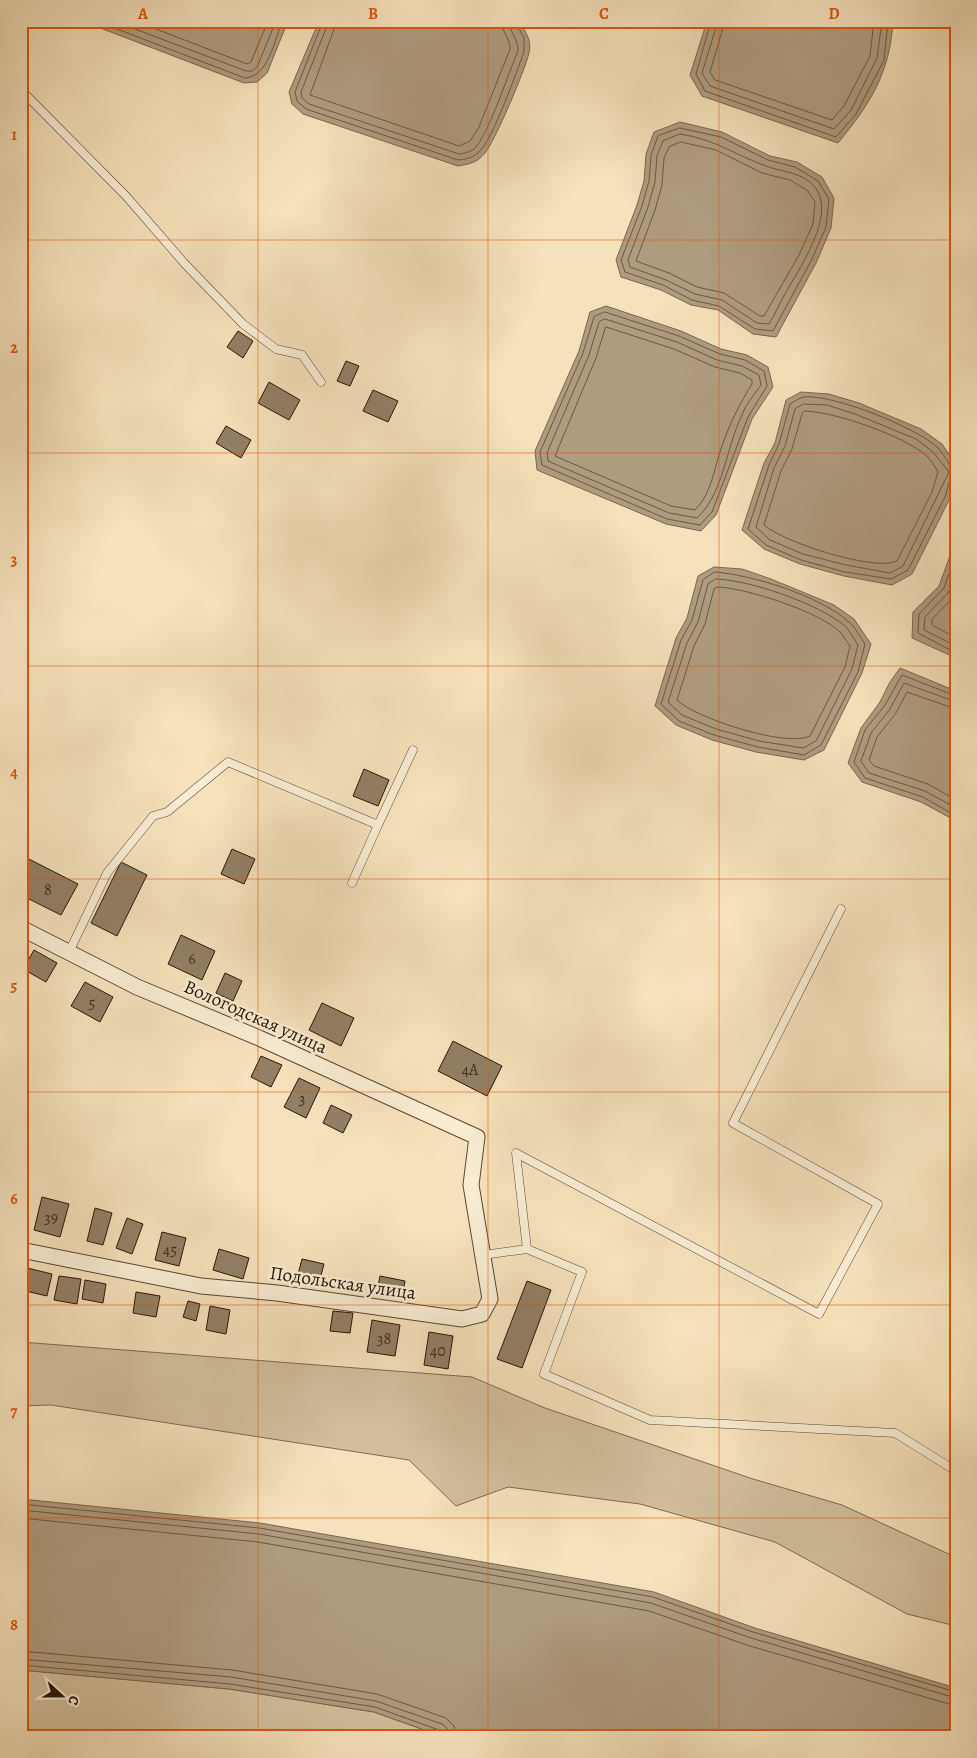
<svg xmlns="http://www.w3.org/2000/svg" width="977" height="1758" font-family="Alegreya,serif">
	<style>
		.green { fill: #d2be9c; stroke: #7c6952 }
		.water { fill: #af9b7e; stroke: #79654e }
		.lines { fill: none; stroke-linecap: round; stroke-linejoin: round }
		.shore { stroke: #6b5842; stroke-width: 1 }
		.building { fill: #927f65; stroke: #271407 }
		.service-casing { stroke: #5a4734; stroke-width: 9 }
		.minor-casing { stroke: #5a4734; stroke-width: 17 }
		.service { stroke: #f8ecd3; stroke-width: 8 }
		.minor { stroke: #f8ecd3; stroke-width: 15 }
		.grid { fill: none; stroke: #de560c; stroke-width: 1; stroke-opacity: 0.55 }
		.labels { text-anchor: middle; stroke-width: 5; stroke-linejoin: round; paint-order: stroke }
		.number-label { font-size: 16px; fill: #422f1e }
		.street-label { font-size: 19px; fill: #271407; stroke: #f8ecd3 }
		.neatline { fill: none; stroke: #de560c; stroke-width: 2 }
		.grid-label { font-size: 16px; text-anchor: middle; font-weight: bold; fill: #de560c }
	</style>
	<rect width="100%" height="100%" fill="#f5e1bb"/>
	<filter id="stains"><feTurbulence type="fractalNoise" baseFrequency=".004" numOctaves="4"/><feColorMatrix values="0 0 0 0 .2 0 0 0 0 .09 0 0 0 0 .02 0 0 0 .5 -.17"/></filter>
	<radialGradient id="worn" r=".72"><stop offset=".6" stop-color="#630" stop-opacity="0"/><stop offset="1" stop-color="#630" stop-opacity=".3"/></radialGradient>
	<!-- green -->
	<path class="green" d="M21,1342L472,1377L545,1408L753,1479L842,1505L953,1556L956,1558V1626L907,1614L775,1542L640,1504L508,1487L456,1506L409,1460L51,1405L21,1406Z
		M21,1670L229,1689L374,1712L444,1737H21Z"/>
	<!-- water -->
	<path class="water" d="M82,21H288L267,73L257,82L244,83Z
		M319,21H518C526,31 532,41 529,53C525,70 495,141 485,153C477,163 469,164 458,166L303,114L292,104L289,92Z
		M707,21H893C890,73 870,104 838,143L702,96L690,75Z
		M680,122L722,132L770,156L797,162L822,177L834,198L831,228L816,263L776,337L753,334L718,310L691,305L661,290L621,277L616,260L637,205L644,181L646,154L654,132Z
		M606,306L681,331L721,349L747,355L768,367L773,387L752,419L716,515L701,531L666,524L537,470L535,451L579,351L590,312Z
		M801,392L829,394L859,403L921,429L942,444L956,465V477L950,498L912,574L892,585L844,576L800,564L764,549L742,530L764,463L775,443L786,400Z
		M956,523V658L912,638L913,612L939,586L951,553Z
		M714,567L742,569L771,579L834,605L854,619L871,644L862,673L824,750L804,760L756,752L712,740L676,725L655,706L676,638L687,618L698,576Z
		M900,668L956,691V821L921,802L862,782L848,763L861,728L880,702L890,682Z
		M21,1499L260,1523L654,1592L755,1628L956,1688V1737H444L374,1712L229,1689L21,1670Z"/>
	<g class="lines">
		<!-- shore -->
		<path class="shore" d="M96,21L245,78C268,77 275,40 282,21
			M114,21L246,71H252L257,67L276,21
			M135,21L247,64L251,62L268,21
			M323,21L295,92L297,101L306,109L458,160C467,159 472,158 479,152C493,139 516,73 524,52V38L515,21
			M329,21L301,92L302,98L309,104L459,154C466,153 471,152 476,147C490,130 508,74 518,51C518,39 510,33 509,21
			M337,21L310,95L459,146L470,141L479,127L510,49C510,38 502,32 501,21
			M711,21L696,74L705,91L836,137L856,114L884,60L888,21
			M718,21L702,73L710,86L834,129L851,110L877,58L882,21
			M725,21L710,72L715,80L832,120L844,106L870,56L874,21
			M680,128L721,137L768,160L795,167L818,181L829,199L826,227L811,261L773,331L755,329L719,306L692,300L663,285L625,272L621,260L642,206L649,181L651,155L658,136Z
			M680,134C715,139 735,155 766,166C781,172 802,172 814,186C838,214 799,268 785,294C779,303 775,315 769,324L757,323L722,300L695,294L666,280L630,267L628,260L648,207L655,182L657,156L663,141Z
			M681,142L716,150L762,173L790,180L808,191L815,202L813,224L799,255L764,316H760L724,293L697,287L669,273L636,261L655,210L662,185L664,158L669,147Z
			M605,312L679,336L720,354L745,360L764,371L767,386L748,417L712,512L700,525L667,519L542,465L540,452L583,353L594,317Z
			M605,319L677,342L717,360L742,366L759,375L761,385C754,395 746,404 742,415C726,447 724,493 697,518L669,513L548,461L547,453L589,355L599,322Z
			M606,327L674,349L715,367L740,373L752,380V384C740,403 731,421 723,443C715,464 712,494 695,510L671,506L555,456L596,358Z
			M804,404L827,405L855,414L916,439L933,452L949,472L903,566L890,573L846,565L803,554L770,540L756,527L774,468L785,446L795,409Z
			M805,411C836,412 904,436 927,456C931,460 935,467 938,472L932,492L897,561C875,572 783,542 764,525L781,471L792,449L802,414Z
			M956,467L950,465C946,459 942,452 937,447C915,427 833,394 804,397C799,398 794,402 790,404L779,444L769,465L748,529L766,545L801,560L845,572L891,579L908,570L945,497L949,483L956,480
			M956,554L944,588L919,614L918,633L956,653
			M715,572C753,575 820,596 849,622C855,627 860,637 865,644L858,672L821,745L804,755L758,747L714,735L679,721L661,704L681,640L692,620L703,580Z
			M956,573L948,593L925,617L924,630L956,646
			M716,579C750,580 819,604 845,626C850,631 854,639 858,645L852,669L816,741L803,748L759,741L716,729L682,715L668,702L687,643L698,622L708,584Z
			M718,587C746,588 821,612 841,633C844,637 847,642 850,646L845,667L810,736C787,748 695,718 677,700L694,646L705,624L714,589Z
			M956,595L932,619V625L956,638
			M956,696L902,675L885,705L865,730L854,762L865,778L923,797L956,816
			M956,702L904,683L890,709L871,733L861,761L869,773L925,791L956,808
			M956,709L907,692L896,713L877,737L869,760L874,766L928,784L956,800
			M21,1504L259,1528L653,1597L753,1632L956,1692
			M21,1510L259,1534L651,1603L751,1638L956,1698
			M21,1518L258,1542L649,1611L750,1646L956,1706
			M21,1651L232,1670L377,1694L446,1718L454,1726L457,1737
			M21,1659L231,1677L376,1701L442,1724L448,1729L449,1737
			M21,1665L230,1684L375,1707L439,1730L443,1737"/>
	</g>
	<!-- building -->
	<path class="building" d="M238,331L253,341L243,358L227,347Z
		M346,361L359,366L350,386L337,381Z
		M269,382L300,400L289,420L258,403Z
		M373,390L398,401L388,422L363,411Z
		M226,426L251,440L241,458L216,443Z
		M364,769L389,780L378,806L353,796Z
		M232,849L255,859L244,884L221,874Z
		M21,855L78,884L61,915L21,895Z
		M121,862L147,875L117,936L91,923Z
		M181,935L215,951L202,980L168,964Z
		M34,950L57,963L46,982L23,969Z
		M225,973L242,981L233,1001L216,993Z
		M85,982L113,997L100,1022L71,1006Z
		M322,1003L354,1018L341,1046L309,1030Z
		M453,1041L502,1066L487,1096L438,1071Z
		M261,1056L282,1065L271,1087L251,1077Z
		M299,1078L320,1088L306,1118L284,1107Z
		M331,1105L352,1115L343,1133L323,1123Z
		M42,1197L69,1204L60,1237L34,1230Z
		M95,1208L112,1213L103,1245L87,1241Z
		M127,1218L143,1224L132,1254L116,1248Z
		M162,1232L186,1238L179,1266L155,1260Z
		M219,1249L249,1258L243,1279L213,1270Z
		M302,1259L324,1264L319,1283L297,1278Z
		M23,1267L52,1274L47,1296L21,1290Z
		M59,1276L81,1279L77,1304L54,1300Z
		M380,1276L405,1281L402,1297L377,1292Z
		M85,1280L106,1284L103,1303L82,1299Z
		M527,1281L551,1290L522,1368L497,1359Z
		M136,1292L160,1296L156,1317L133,1313Z
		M188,1301L200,1304L196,1321L183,1317Z
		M210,1306L230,1310L226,1334L206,1330Z
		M333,1311L353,1313L350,1333L330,1331Z
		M372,1320L400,1325L395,1356L367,1352Z
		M429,1332L453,1336L448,1369L424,1365Z"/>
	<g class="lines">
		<!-- service casing -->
		<g class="service-casing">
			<path id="service" d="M21,90L126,196L185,264L243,324L276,349L302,355L321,382
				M352,883L378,825
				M69,952L107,873L153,816L167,812L228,762L378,825L413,750
				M527,1249L516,1153L819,1314L878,1204L733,1123L841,909
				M483,1255L527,1249L582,1272L544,1374L650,1420L895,1433L956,1471"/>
		</g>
		<!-- minor casing -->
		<g class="minor-casing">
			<path id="minor" d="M21,928L137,987L259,1038L477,1137L471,1185L490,1299L482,1314L462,1319L277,1293L201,1286L21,1250"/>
		</g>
		<!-- service -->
		<use href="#service" class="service"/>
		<!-- minor -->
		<use href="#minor" class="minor"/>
	</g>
	<!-- grid -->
	<path class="grid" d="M258,21V1737M488,21V1737M719,21V1737M21,240H956M21,453H956M21,666H956M21,879H956M21,1092H956M21,1305H956M21,1518H956"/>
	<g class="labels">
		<!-- number labels -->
		<g class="number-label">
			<text x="48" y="895">8</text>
			<text x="192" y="964">6</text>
			<text x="92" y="1008">5</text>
			<text x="470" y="1075">4А</text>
			<text x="302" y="1104">3</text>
			<text x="51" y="1223">39</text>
			<text x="170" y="1255">45</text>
			<text x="384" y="1344">38</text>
			<text x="438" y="1356">40</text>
		</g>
		<!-- street labels -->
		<g class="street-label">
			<text transform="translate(256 1016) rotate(24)" y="7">Вологодская улица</text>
			<text transform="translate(343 1282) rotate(8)" y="7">Подольская улица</text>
		</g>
	</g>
	<!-- margin -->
	<rect width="977" height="1758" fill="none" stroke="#f5e1bb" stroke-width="55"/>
	<!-- north arrow -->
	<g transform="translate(62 1696) rotate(111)" stroke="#f8ecd3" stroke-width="4" paint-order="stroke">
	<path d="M0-4L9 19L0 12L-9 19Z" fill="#271407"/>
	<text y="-8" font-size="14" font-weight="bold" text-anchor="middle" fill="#271407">С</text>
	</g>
	<rect x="28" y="28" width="922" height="1702" class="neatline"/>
	<g class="grid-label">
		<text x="143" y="19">A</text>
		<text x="373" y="19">B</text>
		<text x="604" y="19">C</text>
		<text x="834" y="19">D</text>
		<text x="14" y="140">1</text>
		<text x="14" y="353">2</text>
		<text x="14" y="565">3</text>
		<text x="14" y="778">4</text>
		<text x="14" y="991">5</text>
		<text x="14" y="1204">6</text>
		<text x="14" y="1417">7</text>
		<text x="14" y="1630">8</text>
	</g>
	<rect width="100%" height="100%" filter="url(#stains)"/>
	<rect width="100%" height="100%" fill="url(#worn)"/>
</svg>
